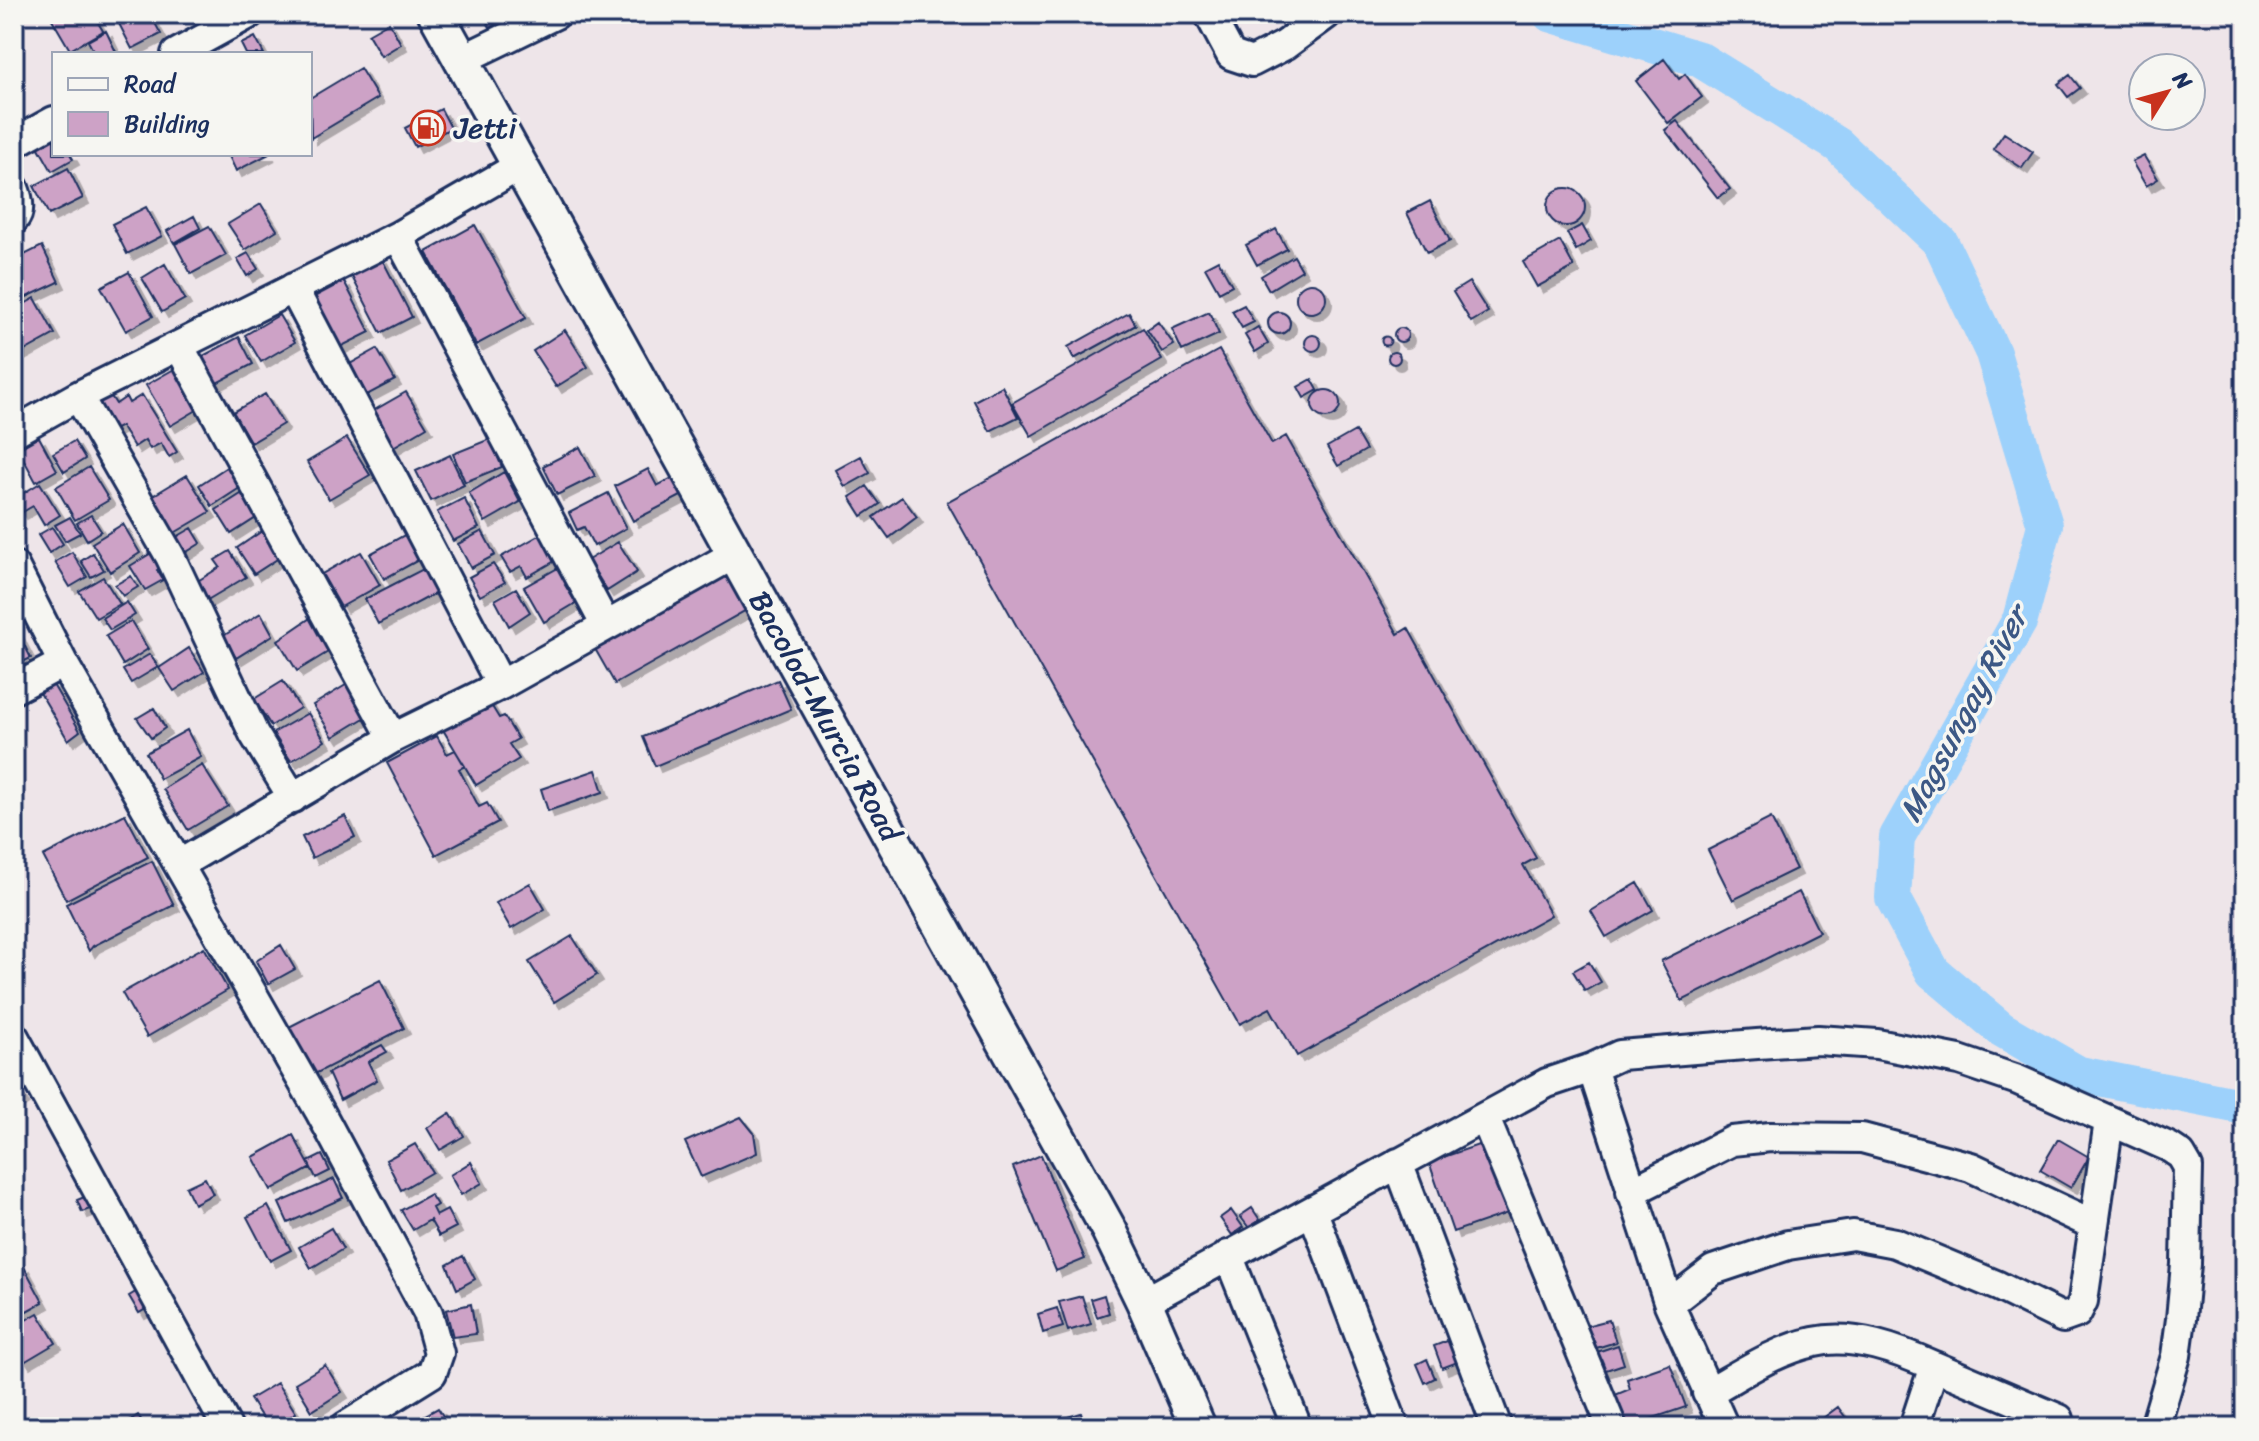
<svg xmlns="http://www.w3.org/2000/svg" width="2259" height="1441" font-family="Sriracha,sans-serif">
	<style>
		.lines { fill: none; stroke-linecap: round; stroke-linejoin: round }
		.river { stroke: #9dd1fb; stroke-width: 36 }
		.building { fill: #cda2c6; stroke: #1b2f5e; stroke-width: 2; filter: url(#shadow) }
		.minor-casing { stroke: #1b2f5e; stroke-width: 34 }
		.major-casing { stroke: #1b2f5e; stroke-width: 40 }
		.minor { stroke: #f6f6f2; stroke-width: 28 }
		.major { stroke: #f6f6f2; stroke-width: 34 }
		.labels { text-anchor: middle; stroke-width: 7; stroke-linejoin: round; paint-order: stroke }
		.poi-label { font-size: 30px; fill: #1b2f5e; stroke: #f6f6f2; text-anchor: start }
		.street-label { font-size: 30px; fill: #1b2f5e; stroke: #f6f6f2 }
		.water-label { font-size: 32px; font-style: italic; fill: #3c5885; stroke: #f6f6f2 }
	</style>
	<defs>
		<filter id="shadow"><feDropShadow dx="6" dy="6" stdDeviation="0" flood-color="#0004"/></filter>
	</defs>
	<rect width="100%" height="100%" fill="#eee5e9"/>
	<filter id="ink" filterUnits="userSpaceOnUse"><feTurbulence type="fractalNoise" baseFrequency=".0125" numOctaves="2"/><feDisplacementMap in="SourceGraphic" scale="16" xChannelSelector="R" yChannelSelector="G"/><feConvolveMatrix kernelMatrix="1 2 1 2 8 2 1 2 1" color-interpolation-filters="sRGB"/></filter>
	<g filter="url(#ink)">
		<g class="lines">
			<!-- river -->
			<path class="river" d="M1550,14L1699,59L1838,145L1941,243L1993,353L2045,525L2020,620L1897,837L1893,898L1933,972L2001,1029L2079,1074L2245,1107"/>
		</g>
		<!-- building -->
		<path class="building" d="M49,14H93L103,31L70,50Z
			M114,14H150L161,34L132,49Z
			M482,14H511L490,27Z
			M389,22L401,44L381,56L368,34Z
			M106,31L117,54H95L88,41Z
			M255,37L264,54H246L241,44Z
			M1664,59L1679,79L1685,74L1702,97L1668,123L1636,81Z
			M360,68L378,98L311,138L310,98Z
			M2070,75L2080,88L2068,97L2058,84Z
			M441,109L451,128L415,147L405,128Z
			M1677,121L1730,189L1718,198L1665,130Z
			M54,130V154H70L73,159L52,171L35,141Z
			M2004,133L2033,152L2022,168L1993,149Z
			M228,154H269L236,171Z
			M2144,156L2158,179L2146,186L2132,162Z
			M68,168L83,198L49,215L34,186Z
			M1547 207a19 19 0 1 1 38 0a19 19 0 1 1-38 0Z
			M1430,201L1450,241L1427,253L1407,213Z
			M261,204L277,230L245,250L228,224Z
			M146,207L162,236L127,254L112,224Z
			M194,216L200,228L174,243L167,231Z
			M475,225L526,318L476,345L426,252Z
			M1582,225L1591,241L1576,250L1567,233Z
			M209,226L226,255L191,274L175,244Z
			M1276,229L1287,249L1257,265L1246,245Z
			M1560,241L1574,267L1537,287L1523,262Z
			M42,246L59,282L14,303V260Z
			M248,253L258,269L247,276L237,259Z
			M1294,256L1302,270L1269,290L1261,276Z
			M381,257L412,317L381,333L350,273Z
			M1218,260L1232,285L1219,292L1205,267Z
			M165,264L185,299L162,312L142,278Z
			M129,272L153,316L126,331L101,287Z
			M344,281L370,332L340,347L314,297Z
			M1469,282L1488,312L1471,322L1453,292Z
			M1296 298a15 15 0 1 1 30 0a15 15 0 1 1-30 0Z
			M35,298L55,334L19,354L14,346V310Z
			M1244,305L1254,322L1242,328L1232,311Z
			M1209,312L1219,334L1182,351L1172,329Z
			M1268 323a11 11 0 1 1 22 0a11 11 0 1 1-22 0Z
			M1129,313L1136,325L1074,359L1068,347Z
			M279,315L295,342L261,362L245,335Z
			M1158,322L1174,345L1162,352L1147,330Z
			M1258,327L1268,344L1255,352L1245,335Z
			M1394 335a7 7 0 1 1 14 0a7 7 0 1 1-14 0Z
			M1143,328L1162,360L1031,436L1012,403Z
			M565,330L588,367L556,387L533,351Z
			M1305 343a8 8 0 1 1 16 0a8 8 0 1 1-16 0Z
			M1381.5 341a4.5 4.5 0 1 1 9 0a4.5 4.5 0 1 1-9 0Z
			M239,337L253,364L215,384L201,357Z
			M377,349L395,380L367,395L350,364Z
			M1219,350L1272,444L1286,436L1398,634L1408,628L1536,858L1523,865L1551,915L1297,1056L1270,1008L1240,1024L947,502Z
			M1388 358a6 6 0 1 1 12 0a6 6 0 1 1-12 0Z
			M183,364L207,404L170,426L146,385Z
			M1312,379L1318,390L1304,398L1298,387Z
			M1002,386L1018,417L990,431L974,401Z
			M1312 404a14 14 0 1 1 28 0a14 14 0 1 1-28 0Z
			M406,392L427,427L393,447L373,411Z
			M109,393L116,404L126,397L129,403L142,395L177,452L169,457L161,443L150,449L145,440L134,447L121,426L110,432L92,403Z
			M265,394L283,424L251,443L233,412Z
			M1355,431L1366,450L1338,466L1327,447Z
			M39,437L57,470L36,482L18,449Z
			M347,438L370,475L329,499L307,462Z
			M490,439L502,467L465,482L453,454Z
			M74,441L85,459L64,472L53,453Z
			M580,447L595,476L557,495L543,466Z
			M450,455L464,485L431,501L416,471Z
			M861,456L870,473L845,487L836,470Z
			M236,461L249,482L212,506L199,485Z
			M89,467L109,500L75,520L56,487Z
			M648,469L657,486L674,477L683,495L633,521L615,486Z
			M504,472L520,502L485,522L469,493Z
			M187,475L210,512L171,535L149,498Z
			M40,483L60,515L44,525L33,506L21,513L14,502V499Z
			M867,486L880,504L862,516L850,497Z
			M252,487L267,511L231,534L216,510Z
			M608,493L626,528L594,546L584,527L577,530L569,513Z
			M902,497L917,517L889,538L874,517Z
			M464,498L479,528L453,541L437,512Z
			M91,515L101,531L87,540L77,523Z
			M70,517L80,533L65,541L55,525Z
			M123,524L140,553L110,572L92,543Z
			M271,525L288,552L254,574L237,548Z
			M52,527L63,544L49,553L38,535Z
			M192,528L201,543L177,558L168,542Z
			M482,531L495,555L471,568L458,544Z
			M545,532L560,558L527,577L521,566L510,572L501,557Z
			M408,533L422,558L384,579L370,554Z
			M618,542L637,572L607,591L588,560Z
			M158,549L167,564L157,570L163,580L145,590L130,566Z
			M230,551L246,577L199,605L188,587L220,567L215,560Z
			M72,552L87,577L70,587L55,562Z
			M361,552L380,585L341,607L322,574Z
			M93,553L104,570L91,577L81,561Z
			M493,564L505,582L480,596L469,577Z
			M565,564L574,579L565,585L576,603L544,622L524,587Z
			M425,568L438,592L378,624L365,599Z
			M729,575L748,609L615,684L595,649Z
			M131,576L138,587L123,596L115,585Z
			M103,577L120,604L96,618L79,591Z
			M516,588L530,612L509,626L495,600Z
			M127,602L135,615L110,630L102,618Z
			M319,612L338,646L297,671L278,640Z
			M261,613L273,635L236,658L223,636Z
			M131,621L148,649L123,665L106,636Z
			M14,625L31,658L14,666Z
			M189,648L204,672L174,691L159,668Z
			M150,654L158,667L131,683L123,670Z
			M354,680L374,712L333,737L313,705Z
			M778,680L791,709L655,766L643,737Z
			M283,681L300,708L271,726L254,699Z
			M52,683L80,731L68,740L39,691Z
			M488,700L499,718L504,716L518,739L509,744L519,759L476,785L442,728Z
			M154,708L165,728L151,738L137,718Z
			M308,713L325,741L291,761L273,733Z
			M187,730L201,757L160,779L146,753Z
			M437,736L447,754L455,750L465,766L459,769L479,807L487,803L498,822L436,855L387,763Z
			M202,765L228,806L188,830L163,789Z
			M596,770L603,792L548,811L541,789Z
			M125,814L148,857L66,900L43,856Z
			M345,816L355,837L312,858L302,837Z
			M1771,818L1796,869L1733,900L1708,850Z
			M152,861L174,905L93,946L89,951L66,904Z
			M530,883L545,909L511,929L496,903Z
			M1638,883L1653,910L1606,937L1591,911Z
			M1799,892L1819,932L1682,1001L1661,961Z
			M572,936L597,975L554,1002L529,962Z
			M281,945L295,969L268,984L256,961Z
			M204,947L228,990L147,1037L122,993Z
			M1589,962L1601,982L1585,991L1573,971Z
			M380,980L404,1028L315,1074L289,1027Z
			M382,1045L387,1052L368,1062L377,1080L340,1100L328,1073Z
			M14,1084L23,1098L14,1104Z
			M450,1113L464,1136L440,1150L427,1128Z
			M741,1117L754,1133L757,1153L701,1177L685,1142Z
			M293,1135L311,1168L271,1190L253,1157Z
			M2058,1139L2089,1157L2071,1188L2040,1170Z
			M1487,1142L1511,1212L1453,1232L1429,1162Z
			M415,1144L432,1172L401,1190L386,1160Z
			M322,1155L330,1171L316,1178L308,1162Z
			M1041,1155L1085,1259L1056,1271L1013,1167Z
			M471,1162L482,1183L461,1195L450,1175Z
			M205,1178L213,1194L194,1204L186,1187Z
			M334,1179L343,1198L288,1223L279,1203Z
			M94,1193L103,1204L82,1212L77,1200Z
			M430,1194L437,1205L432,1208L436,1216L447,1210L456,1227L439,1236L430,1220L413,1230L401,1210Z
			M268,1206L291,1250L270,1261L247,1217Z
			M1252,1208L1260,1220L1249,1228L1240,1216Z
			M1231,1210L1243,1227L1232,1235L1220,1218Z
			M331,1228L343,1249L311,1268L299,1247Z
			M463,1256L475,1279L457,1289L447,1265Z
			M23,1265L43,1302L14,1318V1270Z
			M144,1287L154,1304L139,1313L129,1296Z
			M1104,1295L1109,1313L1097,1317L1091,1299Z
			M1082,1296L1091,1324L1068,1331L1059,1302Z
			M471,1304L476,1334L453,1337L446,1310Z
			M1057,1308L1063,1327L1043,1333L1038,1314Z
			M38,1313L56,1343L24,1362L14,1346V1327Z
			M1609,1320L1616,1342L1593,1349L1586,1326Z
			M1455,1338L1463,1360L1442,1368L1434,1346Z
			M1618,1345L1624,1364L1603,1371L1597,1352Z
			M1427,1359L1435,1378L1425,1383L1417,1364Z
			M1670,1364L1686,1407L1627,1427L1615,1395L1630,1389L1627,1379Z
			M325,1365L342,1392L312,1411L295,1383Z
			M277,1383L296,1413L275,1427H268L250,1399Z
			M1838,1407L1851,1425L1811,1427Z
			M438,1408L450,1427H408L407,1425Z
			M1081,1413L1085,1427H1033Z
			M138,1415L146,1427H126L124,1424Z"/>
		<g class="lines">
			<!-- minor casing -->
			<g class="minor-casing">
				<path id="minor" d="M1209,14L1231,55L1252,62L1285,45L1327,14
					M176,54L249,14
					M461,60L556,14
					M14,143L54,121
					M14,188C18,198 21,211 14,219
					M398,236L606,626
					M293,288L501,685
					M179,346L393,738
					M78,396L170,556L254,734L293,798
					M14,432L78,396L398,236L519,166
					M14,566L63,663L319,1110L428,1313L439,1353L432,1373L345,1427
					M14,689L63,663
					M180,864L393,738L501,685L735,554
					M14,1037L227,1427
					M1592,1068L1620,1055L1757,1044L1818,1040L1877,1044L1959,1060L2018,1080L2169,1147L2181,1155L2188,1167L2186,1264L2181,1319L2176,1356L2155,1427
					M1485,1118L1612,1427
					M1398,1163L1497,1427
					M1631,1192L1732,1141L1770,1137L1862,1138L1971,1167L2094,1225
					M1313,1212L1394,1427
					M1228,1255L1297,1427
					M1144,1302L1547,1083L1592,1068L1669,1304L1724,1427
					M1669,1304L1713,1270L1788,1245L1853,1235L1895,1243L1998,1286L2063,1318L2077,1313L2083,1301L2109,1121
					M1934,1366L2059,1419
					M1707,1393C1741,1374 1776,1350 1814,1342C1854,1333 1898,1350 1934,1366L1914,1427"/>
			</g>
			<!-- major casing -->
			<g class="major-casing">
				<path id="major" d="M436,14L1109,1230L1144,1302L1198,1427"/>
			</g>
			<!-- minor -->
			<use href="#minor" class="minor"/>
			<!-- major -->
			<use href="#major" class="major"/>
		</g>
	</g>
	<!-- icons -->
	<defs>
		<g id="fuel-ring" transform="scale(1.8)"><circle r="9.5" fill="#f6f6f2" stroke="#c8321e" stroke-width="1.5"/><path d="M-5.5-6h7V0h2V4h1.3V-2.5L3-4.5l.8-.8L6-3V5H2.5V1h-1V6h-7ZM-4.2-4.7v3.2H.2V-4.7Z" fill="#c8321e"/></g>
	</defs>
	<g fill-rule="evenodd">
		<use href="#fuel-ring" x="428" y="128"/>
	</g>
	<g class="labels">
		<!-- poi labels -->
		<g class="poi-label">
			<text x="454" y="138">Jetti</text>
		</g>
		<!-- street labels -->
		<g class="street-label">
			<text transform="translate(825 716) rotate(61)" y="10">Bacolod-Murcia Road</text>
		</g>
		<!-- water labels -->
		<g class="water-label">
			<text transform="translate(1963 714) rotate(-62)" y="11">Magsungay River</text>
		</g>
	</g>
	<!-- margin -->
	<rect width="2259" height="1441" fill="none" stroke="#f6f6f2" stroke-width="48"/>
	<rect x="24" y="24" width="2211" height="1393" fill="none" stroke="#1b2f5e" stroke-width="3" filter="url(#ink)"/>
	<!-- legend -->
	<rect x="52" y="52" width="260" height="104" fill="#f6f6f2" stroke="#9ea6b7" stroke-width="2"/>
	<rect x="68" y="78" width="40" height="12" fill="#f6f6f2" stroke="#9ea6b7" stroke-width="2"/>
	<text x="124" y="92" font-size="24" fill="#1b2f5e">Road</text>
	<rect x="68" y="112" width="40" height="24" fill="#cda2c6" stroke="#9ea6b7" stroke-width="2"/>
	<text x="124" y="132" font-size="24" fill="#1b2f5e">Building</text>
	<!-- north arrow -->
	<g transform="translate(2167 92) rotate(53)"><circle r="38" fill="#f6f6f2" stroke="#9ea6b7" stroke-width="2"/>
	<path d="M0-6L14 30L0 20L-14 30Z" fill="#c8321e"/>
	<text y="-12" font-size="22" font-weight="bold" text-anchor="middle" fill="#1b2f5e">N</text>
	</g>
</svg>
